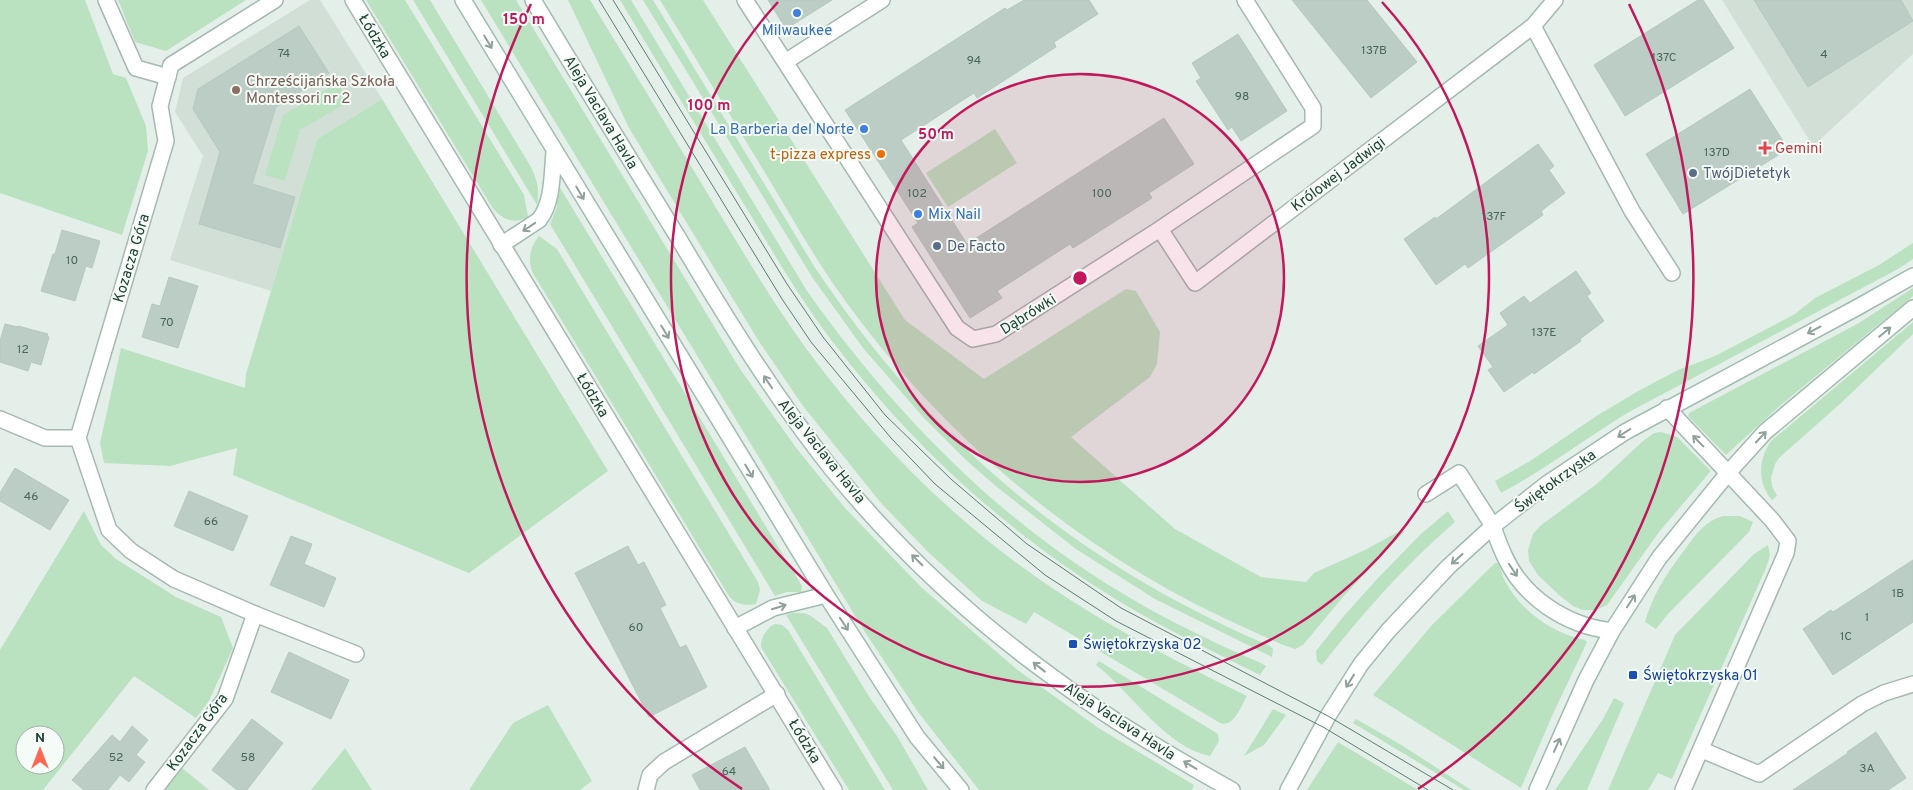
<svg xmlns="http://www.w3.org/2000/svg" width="1913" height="790" font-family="Overpass,sans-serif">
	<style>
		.built { fill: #d2dfd7 }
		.green { fill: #bae2c0; fill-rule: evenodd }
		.building { fill: #bbcdc4; stroke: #b5c9bf }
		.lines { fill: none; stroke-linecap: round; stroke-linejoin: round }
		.service-casing { stroke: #a6b8b0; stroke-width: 18 }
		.minor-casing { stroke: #a6b8b0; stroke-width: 18 }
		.secondary-casing { stroke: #a1bcaf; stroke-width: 18 }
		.service { stroke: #fff; stroke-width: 15 }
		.minor { stroke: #fff; stroke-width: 15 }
		.secondary { stroke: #fff; stroke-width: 15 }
		.tram { stroke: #5b7e71; stroke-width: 1 }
		.oneway { stroke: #90a19a }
		.ring { fill: none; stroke: #c2185b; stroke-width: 2.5 }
		.shop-dot { fill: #3f7fe0; stroke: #f5fbf7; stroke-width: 2 }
		.education-dot { fill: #8d6e63; stroke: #f5fbf7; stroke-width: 2 }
		.health-dot { fill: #e0444e; stroke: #f5fbf7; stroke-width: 2 }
		.food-dot { fill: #e8710a; stroke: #f5fbf7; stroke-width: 2 }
		.service-dot { fill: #5c6f8a; stroke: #f5fbf7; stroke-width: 2 }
		.transit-dot { fill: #1a4fb4; stroke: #f5fbf7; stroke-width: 2 }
		.labels { text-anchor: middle; stroke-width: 4; stroke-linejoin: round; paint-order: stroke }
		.number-label { font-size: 12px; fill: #48665a }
		.shop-label { font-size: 15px; fill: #366cbe; stroke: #f5fbf7 }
		.street-label { font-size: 15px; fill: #214336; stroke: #f5fbf7 }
		.education-label { font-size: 15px; fill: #785e54; stroke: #f5fbf7; text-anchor: start }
		.health-label { font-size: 15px; fill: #be3a42; stroke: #f5fbf7; text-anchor: start }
		.food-label { font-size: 15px; fill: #c56008; stroke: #f5fbf7; text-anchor: end }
		.service-label { font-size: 15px; fill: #4e5e75; stroke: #f5fbf7; text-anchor: start }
		.transit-label { font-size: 15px; fill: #164399; stroke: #f5fbf7; text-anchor: start }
		.centre { fill: #c2185b; stroke: #f5fbf7; stroke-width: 2.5 }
		.ring-label { font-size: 15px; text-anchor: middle; font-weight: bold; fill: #c2185b; stroke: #f5fbf7; stroke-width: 4; stroke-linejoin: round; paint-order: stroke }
	</style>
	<rect width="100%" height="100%" fill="#e4efe9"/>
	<!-- built -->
	<path class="built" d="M310,0H320L382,99L317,139L271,291L170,260L203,156L175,112L183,78Z
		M1722,0H1913V54L1813,146Z"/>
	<!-- green -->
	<path class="green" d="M0,0H85L113,74L126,78L146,126L148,151L122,235L0,193Z
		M118,0H246L166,51L135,42Z
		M366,0H405L524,195L528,217C514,225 501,219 492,207Z
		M413,0H430L531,167C537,179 540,191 537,205Z
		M481,0H516L740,369L797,449L845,508L922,588L1019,671L1100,729L1194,785L1192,790H979L918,712L865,632Z
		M568,0H590C632,69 674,137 715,206C745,255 774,305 808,351C866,430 935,502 1014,561C1088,616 1165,656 1247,696C1241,706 1234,728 1220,723L1034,612L1026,624L982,601L927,551L881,503L803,406L758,340L629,128Z
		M620,0H631L807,291C886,402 981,503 1096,577C1130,599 1166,619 1202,636C1221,646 1241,654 1261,663L1266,666L1260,675C1212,651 1163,628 1117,600C1006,532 910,444 832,341C797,295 769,245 739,196C699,131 659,65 620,0Z
		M643,0H653L814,266C931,442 1076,563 1270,646L1273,649L1272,657L1155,599L1076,549L997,487L967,461L923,417L863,348L812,277Z
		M660,0H703L905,320L984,379L1126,289L1136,291L1160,332L1157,364L1150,377L1071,437L1175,529L1261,577L1306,582L1314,573L1365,550L1396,533L1405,531L1342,598L1303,645L1295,649C1281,645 1266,637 1252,631C1214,614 1176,595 1140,573C1023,502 921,407 841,295C814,257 791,216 767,176C731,117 696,59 660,0Z
		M337,83L350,101L300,130L285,181L265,175L283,115Z
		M382,99L608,471L469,573L233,475L237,448L170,466L104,463L100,443L121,348L245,388L246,374L317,139Z
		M995,129L1017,163L948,207L926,173Z
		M559,186L802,586L801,592H787L775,596L550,224L557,207V187Z
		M539,236L557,249L758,582L760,590L756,604C747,606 736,605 729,596L534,275C527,262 529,248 539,236Z
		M1913,243V259L1898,269L1629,412C1586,438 1546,469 1501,493L1495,481L1530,461L1598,415L1640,390L1678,370L1715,356L1795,314L1815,298L1879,265Z
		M1913,288V296L1782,404L1727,454L1726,455L1688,416L1689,413L1859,323Z
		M1913,322V334L1841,403L1780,457L1775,464L1771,478L1772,486L1777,496L1772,500C1757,482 1758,460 1771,441Z
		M1661,432L1677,437L1710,470V472L1659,532L1607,605L1596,610H1583L1573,606L1559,595L1538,575L1529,561L1528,550L1533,534L1540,526L1598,483L1643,441L1654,433Z
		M84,511L101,545L116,559L176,597L221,617L233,648L209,701L196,718L134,676L43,790H0V650ZM25,735H55V765H25Z
		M1448,511L1455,522C1405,565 1362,614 1322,665L1317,661L1316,651L1343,617L1378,578L1421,534Z
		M1723,516H1740L1753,522L1749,532L1668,614L1656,629L1645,622C1654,592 1667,573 1686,548C1696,534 1705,521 1723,516Z
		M1768,545L1770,555L1766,568L1672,779L1658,773L1648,790H1608L1675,635L1754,554Z
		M1495,563H1498C1501,569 1502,576 1505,581C1521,611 1553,634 1585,640L1587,642L1552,716L1521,788L1373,695L1432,625Z
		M793,613H804L811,616L827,628L870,698L897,736L928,790H893L786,615Z
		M775,624L782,625L788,630L885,790H849L761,647C760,639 767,627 775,624Z
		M1099,661L1218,734L1219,741L1210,756C1165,747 1132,693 1096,665Z
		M1614,698L1624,703L1587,790H1555L1603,719Z
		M548,705L592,781L580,790H469L513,723Z
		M1273,709L1286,715L1264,745L1244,756Z
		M1356,719L1403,746L1471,790H1464L1353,723Z
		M1338,742L1418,790H1307Z
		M345,748L372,790H311Z
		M182,768L209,790H165Z"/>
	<!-- building -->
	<path class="building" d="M768,0H832L786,29Z
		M1024,0H1089L1098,14L1054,42L1056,47L977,98L974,93L901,140L967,244L1164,118L1194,164L1149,193L1152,198L1073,248L1070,244L997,291L1002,298L970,318L912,227L918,223L845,110L1005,8L1007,10Z
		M1292,0H1367L1417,62L1371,98Z
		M1698,0H1703L1734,48L1625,116L1594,65Z
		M1754,0H1901L1913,21L1808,87Z
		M299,26L329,73L276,107L252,184L295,197L280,248L199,224L220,152L193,109L198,89Z
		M1238,34L1287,111L1241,141L1232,127L1228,130L1196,81L1201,78L1192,63Z
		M1750,89L1788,149L1683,214L1646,154Z
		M1538,144L1554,166L1549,170L1565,193L1541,211L1543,215L1468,268L1465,264L1436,285L1404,239L1435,217L1436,219Z
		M62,230L100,241L92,268L86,266L75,301L41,291L53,254H55Z
		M1576,271L1591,293L1587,296L1604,321L1580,339L1581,341L1561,355L1534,374L1533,372L1504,392L1488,370L1493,367L1478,346L1508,325L1500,313L1524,296L1530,303Z
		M169,277L198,286L178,348L142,337L152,304L160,306Z
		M5,324L18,327V326L48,334L47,336L49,337L41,365L31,362L28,371L0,362V341Z
		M15,468L69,500L50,530L0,501V493Z
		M189,491L248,516L233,551L174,526Z
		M291,536L312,544L304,564L336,578L324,607L270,585Z
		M628,546L638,565L644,562L666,605L660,608L680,648L686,645L707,687L649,717L575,573Z
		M1913,560V622L1833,675L1803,629L1831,610L1833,612Z
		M289,652L349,680L331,719L271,692Z
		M252,719L283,743L247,790H237L212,770Z
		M132,726L148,740L136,755L145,762L129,782L120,775L108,790H84L72,780L112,735L120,742Z
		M1876,732L1906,778L1888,790H1793L1848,753L1847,752Z
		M745,747L770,790H700L692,775Z"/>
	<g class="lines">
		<!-- service casing -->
		<g class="service-casing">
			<path id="service" d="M106,0L136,68L168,77
				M745,0L957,328L973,339L996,334L1160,229L1313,126V108L1245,0
				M1533,26L1632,211L1672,273
				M785,62L882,0
				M1160,229L1195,283L1533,26L1555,0
				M1426,494L1459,473L1493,526
				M154,790L225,699L255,614L356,654
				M646,790L650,775L664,762L777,694"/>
		</g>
		<!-- minor casing -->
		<g class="minor-casing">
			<path id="minor" d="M353,0L834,790
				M1667,408L1772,520L1788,541L1786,553L1683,790
				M0,419L45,438H78L166,141L160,106L171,65L275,0
				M78,438L109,530L131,551L174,579L255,614
				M1702,750L1759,774L1862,704L1884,693L1913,684"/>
		</g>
		<!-- secondary casing -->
		<g class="secondary-casing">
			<path id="secondary" d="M463,0L826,595L917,737L961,790
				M533,0C581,80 630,160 679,239C726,318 774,396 831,468C895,547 972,619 1054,678C1110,720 1171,756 1232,790
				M501,245L539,220C553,203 552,173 554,152
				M1493,526C1496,536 1500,546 1504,555C1523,598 1567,626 1612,631
				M735,628L773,608L826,595
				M1288,790L1328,716L1361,664L1388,631L1448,567L1493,526L1548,483L1625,432L1858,307L1913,276
				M1537,790L1586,680L1612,631L1659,558L1728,473L1765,432L1913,308"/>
		</g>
		<!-- service -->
		<use href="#service" class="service"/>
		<!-- minor -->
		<use href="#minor" class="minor"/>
		<!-- secondary -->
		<use href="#secondary" class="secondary"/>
		<!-- tram -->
		<path class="tram" d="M599,0L782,299L811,342L891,438L935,484L1045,575L1116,621L1323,727L1428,790
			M613,0L787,284L823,337L885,415L952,480L1027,544L1121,608L1328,716L1453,790"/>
	</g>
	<!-- one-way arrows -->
	<defs><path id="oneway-shaft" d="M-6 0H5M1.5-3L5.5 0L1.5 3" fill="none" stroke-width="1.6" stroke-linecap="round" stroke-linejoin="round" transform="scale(1.25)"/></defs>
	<g class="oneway">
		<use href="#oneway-shaft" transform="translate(488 42) rotate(59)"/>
		<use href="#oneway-shaft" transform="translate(580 193) rotate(59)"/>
		<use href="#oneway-shaft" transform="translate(529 227) rotate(146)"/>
		<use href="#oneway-shaft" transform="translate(1814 330) rotate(152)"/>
		<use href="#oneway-shaft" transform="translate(665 332) rotate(59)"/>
		<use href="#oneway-shaft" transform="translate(1885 332) rotate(-40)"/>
		<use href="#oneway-shaft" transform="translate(768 382) rotate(-124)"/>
		<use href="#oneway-shaft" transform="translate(1624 433) rotate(148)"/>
		<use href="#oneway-shaft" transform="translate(1761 437) rotate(-47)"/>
		<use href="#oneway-shaft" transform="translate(1698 441) rotate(-134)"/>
		<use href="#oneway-shaft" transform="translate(749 471) rotate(59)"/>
		<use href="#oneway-shaft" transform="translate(1457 559) rotate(138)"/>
		<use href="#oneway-shaft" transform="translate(917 560) rotate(-135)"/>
		<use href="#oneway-shaft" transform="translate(1513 570) rotate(56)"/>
		<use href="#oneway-shaft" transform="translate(1631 601) rotate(-57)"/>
		<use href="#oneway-shaft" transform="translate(779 607) rotate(-17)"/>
		<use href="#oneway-shaft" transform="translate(844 624) rotate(57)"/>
		<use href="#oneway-shaft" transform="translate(1039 667) rotate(-142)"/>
		<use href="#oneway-shaft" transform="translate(1350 681) rotate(122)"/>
		<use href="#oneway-shaft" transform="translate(1557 745) rotate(-66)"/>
		<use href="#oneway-shaft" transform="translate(939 763) rotate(50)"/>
		<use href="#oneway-shaft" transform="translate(1190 765) rotate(-149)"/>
	</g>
	<!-- distance rings -->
	<circle cx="1080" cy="278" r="204" fill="#c2185b" fill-opacity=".12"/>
	<g class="ring">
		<circle cx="1080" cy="278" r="204"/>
		<path d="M1382 2A409 409 0 1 1 778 2"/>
		<path d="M742 789A613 613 0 0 1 531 4M1629 4A613 613 0 0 1 1418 789"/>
	</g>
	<!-- markers -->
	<g class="shop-dot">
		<circle cx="797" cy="13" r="5"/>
		<circle cx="864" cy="129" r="5"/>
		<circle cx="918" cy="214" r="5"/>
	</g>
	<circle class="education-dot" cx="236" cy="90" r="5"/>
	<path class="health-dot" d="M1762.5 140.5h5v5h5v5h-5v5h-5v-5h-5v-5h5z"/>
	<circle class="food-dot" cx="881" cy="154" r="5"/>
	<g class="service-dot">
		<circle cx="1693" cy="173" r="5"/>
		<circle cx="937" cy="246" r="5"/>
	</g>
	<g class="transit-dot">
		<rect x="1068" y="639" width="10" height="10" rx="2.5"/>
		<rect x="1628" y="670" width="10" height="10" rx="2.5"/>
	</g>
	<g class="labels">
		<!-- number labels -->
		<g class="number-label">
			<text x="1374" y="54">137B</text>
			<text x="284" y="57">74</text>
			<text x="1824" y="58">4</text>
			<text x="1664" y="61">137C</text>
			<text x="974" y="64">94</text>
			<text x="1242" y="100">98</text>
			<text x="1717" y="156">137D</text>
			<text x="917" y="197">102</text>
			<text x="1102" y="197">100</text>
			<text x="1494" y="220">137F</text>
			<text x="72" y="264">10</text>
			<text x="167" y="326">70</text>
			<text x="1544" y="336">137E</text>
			<text x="23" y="353">12</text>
			<text x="31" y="500">46</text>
			<text x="211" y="525">66</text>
			<text x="1898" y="597">1B</text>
			<text x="1867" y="621">1</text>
			<text x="636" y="631">60</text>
			<text x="1846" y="640">1C</text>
			<text x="116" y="761">52</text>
			<text x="248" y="761">58</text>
			<text x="1867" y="772">3A</text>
			<text x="729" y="775">64</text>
		</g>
		<!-- shop labels -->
		<g class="shop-label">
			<text x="797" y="35">Milwaukee</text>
			<text x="854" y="134" text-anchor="end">La Barberia del Norte</text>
			<text x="928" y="219" text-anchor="start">Mix Nail</text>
		</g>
		<!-- street labels -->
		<g class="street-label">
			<text transform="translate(375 36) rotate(59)" y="5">Łódzka</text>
			<text transform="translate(601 112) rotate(59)" y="5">Aleja Vaclava Havla</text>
			<text transform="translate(1338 174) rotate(-37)" y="5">Królowej Jadwigi</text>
			<text transform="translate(131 258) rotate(-73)" y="5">Kozacza Góra</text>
			<text transform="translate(1028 314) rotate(-32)" y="5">Dąbrówki</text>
			<text transform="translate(593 395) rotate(59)" y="5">Łódzka</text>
			<text transform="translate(822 451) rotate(51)" y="5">Aleja Vaclava Havla</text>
			<text transform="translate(1555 481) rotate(-36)" y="5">Świętokrzyska</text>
			<text transform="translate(1120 721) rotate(33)" y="5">Aleja Vaclava Havla</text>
			<text transform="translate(197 732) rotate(-54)" y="5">Kozacza Góra</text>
			<text transform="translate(805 741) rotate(59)" y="5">Łódzka</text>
		</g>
		<!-- education labels -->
		<g class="education-label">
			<text x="246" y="86">Chrześcijańska Szkoła<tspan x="246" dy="17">Montessori nr 2</tspan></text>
		</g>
		<!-- health labels -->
		<g class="health-label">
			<text x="1775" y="153">Gemini</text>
		</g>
		<!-- food labels -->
		<g class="food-label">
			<text x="871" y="159">t-pizza express</text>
		</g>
		<!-- service labels -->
		<g class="service-label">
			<text x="1703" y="178">TwójDietetyk</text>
			<text x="947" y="251">De Facto</text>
		</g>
		<!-- transit labels -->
		<g class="transit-label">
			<text x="1083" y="649">Świętokrzyska 02</text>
			<text x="1643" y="680">Świętokrzyska 01</text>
		</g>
	</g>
	<circle cx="1080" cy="278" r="8" class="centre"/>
	<g class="ring-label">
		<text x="524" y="24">150 m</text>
		<text x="709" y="110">100 m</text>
		<text x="936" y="139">50 m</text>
	</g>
	<!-- north arrow -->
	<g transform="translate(40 750)"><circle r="24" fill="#f5fbf7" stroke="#a0b1aa"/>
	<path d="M0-4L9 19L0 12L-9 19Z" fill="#ff6752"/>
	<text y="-8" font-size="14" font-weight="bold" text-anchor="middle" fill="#214336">N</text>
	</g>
</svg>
